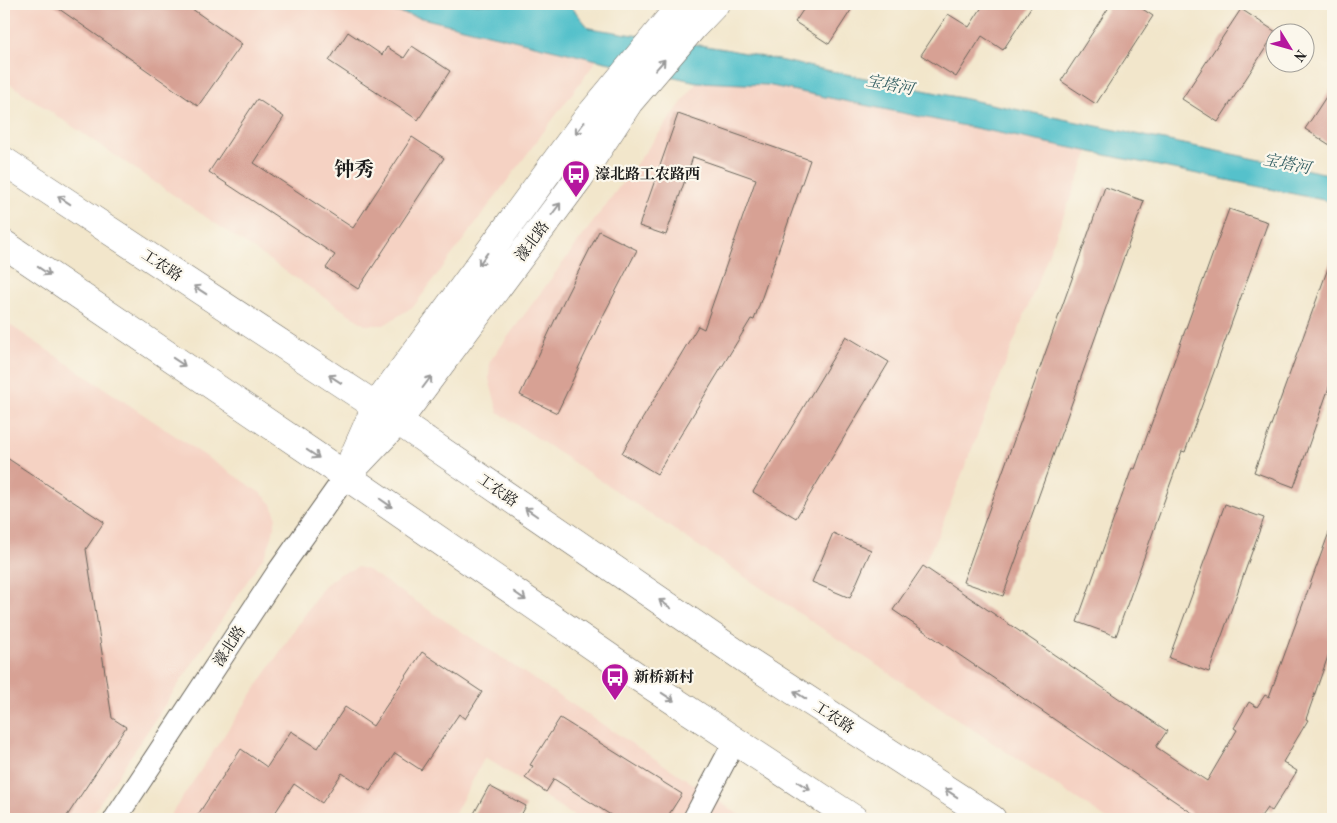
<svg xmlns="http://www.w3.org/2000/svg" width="1337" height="823" font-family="'Old Standard TT','Noto Serif SC',serif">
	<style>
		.built { fill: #f5d2c3 }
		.water { fill: #54c1cb; stroke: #386e74 }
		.building { fill: #d7a194 }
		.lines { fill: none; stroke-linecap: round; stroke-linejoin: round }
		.minor-casing { stroke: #676359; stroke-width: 24 }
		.tertiary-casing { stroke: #676359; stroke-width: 29 }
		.primary-casing { stroke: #676359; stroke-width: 29 }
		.minor { stroke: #fff; stroke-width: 22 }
		.tertiary { stroke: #fff; stroke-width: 28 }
		.primary { stroke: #fff; stroke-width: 28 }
		.oneway { stroke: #999 }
		.labels { text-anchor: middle; stroke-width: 4.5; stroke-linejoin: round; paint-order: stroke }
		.poi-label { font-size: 15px; font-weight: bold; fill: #1c1c1c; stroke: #fbf7ec; text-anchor: start }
		.street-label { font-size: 15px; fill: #1c1c1c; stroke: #fbf7ec }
		.water-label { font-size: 16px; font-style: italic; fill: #325e62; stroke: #fbf7ec }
		.district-label { font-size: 20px; font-weight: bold; fill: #1c1c1c; stroke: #fbf7ec }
	</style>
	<rect width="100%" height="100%" fill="#fbf7ec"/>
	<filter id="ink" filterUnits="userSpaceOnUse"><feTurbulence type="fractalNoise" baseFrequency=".02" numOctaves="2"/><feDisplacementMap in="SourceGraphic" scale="10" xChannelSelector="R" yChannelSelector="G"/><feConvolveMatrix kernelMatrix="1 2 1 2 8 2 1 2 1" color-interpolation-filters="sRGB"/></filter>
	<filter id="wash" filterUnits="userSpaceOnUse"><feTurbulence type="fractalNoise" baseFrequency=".0096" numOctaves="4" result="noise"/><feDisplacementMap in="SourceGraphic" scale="20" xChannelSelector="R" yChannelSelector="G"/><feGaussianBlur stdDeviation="1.12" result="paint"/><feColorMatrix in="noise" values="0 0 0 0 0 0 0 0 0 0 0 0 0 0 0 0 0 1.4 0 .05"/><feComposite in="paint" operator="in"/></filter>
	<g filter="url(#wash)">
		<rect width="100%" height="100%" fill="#f2e6cb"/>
		<!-- built -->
		<path class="built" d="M4,4H363L597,60L414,306L384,325H365L4,80Z
			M697,82L767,85L1089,151L938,535L923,565L1167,731L1157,747L1260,817L1259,819H1107L498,412L489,379L490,361Z
			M4,321L262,494L272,504L276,517L272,537L266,553L89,819H4Z
			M358,567L368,570L704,791L745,819H578L485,757L452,819H168L324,586L339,574Z"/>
		<!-- water -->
		<path class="water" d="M363,4H569L589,28L725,49L1333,175V202L767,85L697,82L597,60Z"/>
		<g id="blocks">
			<!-- building -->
			<path class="building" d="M52,4H185L242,44L198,106Z
				M807,4H855L829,44L795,22Z
				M984,4H1033L1003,50L982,36L956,77L921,55L948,14L969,27Z
				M1111,4H1135L1153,16L1096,104L1061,81Z
				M1241,9L1276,32H1274V35L1218,122L1182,99Z
				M348,32L382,55L387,47L404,58L412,46L450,71L418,120L329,61Z
				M1333,86V147L1305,129Z
				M257,99L284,117L254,163L353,228L412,137L444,158L358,289L326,268L335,255L209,172Z
				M678,114L810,160L754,320L751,319L657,474L622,453L698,326L704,329L756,179L693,157L666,235L639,226Z
				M1105,187L1144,201L1003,596L963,582Z
				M1229,209L1268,222L1185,452L1182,451L1116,636L1077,622L1132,468L1135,469Z
				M599,231L637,250L604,314L557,413L520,395L566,296Z
				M1331,260H1333V376L1294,487L1254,472Z
				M846,336L889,362L796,518L753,492Z
				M4,456L104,522L86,549L112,718L126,727L65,819H4Z
				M1225,504L1264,518L1209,672L1169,658Z
				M1331,527H1333V642L1306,719L1308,720L1283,762L1297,771L1272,811L1267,808L1259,819H1201L893,610L923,566L1167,731L1156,747L1207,781L1237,730L1234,728L1249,702L1257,707L1265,695L1269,697Z
				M833,533L871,550L850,598L812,582Z
				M422,652L482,692L465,719L459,714L421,770L395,753L370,791L342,773L322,803L294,784L271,819H195L241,749L267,767L291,731L318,748L345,707L373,726Z
				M560,718L682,794L666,819H617L554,779L546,792L525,778L533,766L530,765Z
				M489,786L526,806L519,819H471Z"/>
		</g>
	</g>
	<g filter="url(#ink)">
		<use href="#blocks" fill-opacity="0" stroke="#676359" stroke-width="1"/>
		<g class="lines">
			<!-- minor casing -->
			<g class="minor-casing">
				<path id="minor" d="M115,819L278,572L346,476
					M694,819L735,741"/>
			</g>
			<!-- tertiary casing -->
			<g class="tertiary-casing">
				<path id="tertiary" d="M353,458L376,406L586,120L672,16L684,4
					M346,476L398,421L579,178L629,102L694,26L715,4"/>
			</g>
			<!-- primary casing -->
			<g class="primary-casing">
				<path id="primary" d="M4,161L376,406L751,663L992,819
					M4,244L346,476L635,675L854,819"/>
			</g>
			<!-- minor -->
			<use href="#minor" class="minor"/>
			<!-- tertiary -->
			<use href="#tertiary" class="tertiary"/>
			<!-- primary -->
			<use href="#primary" class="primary"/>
		</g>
		<!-- one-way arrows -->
		<defs><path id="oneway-shaft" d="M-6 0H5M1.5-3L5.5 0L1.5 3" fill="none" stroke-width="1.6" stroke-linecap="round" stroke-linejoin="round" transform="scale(1.25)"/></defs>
		<g class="oneway">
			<use href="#oneway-shaft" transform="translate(660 65) rotate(-49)"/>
			<use href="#oneway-shaft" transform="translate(580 128) rotate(127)"/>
			<use href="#oneway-shaft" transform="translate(64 200) rotate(-147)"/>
			<use href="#oneway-shaft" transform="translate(556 209) rotate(-53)"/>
			<use href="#oneway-shaft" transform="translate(483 259) rotate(126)"/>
			<use href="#oneway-shaft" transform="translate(44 271) rotate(34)"/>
			<use href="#oneway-shaft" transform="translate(200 290) rotate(-147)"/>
			<use href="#oneway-shaft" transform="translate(179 362) rotate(34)"/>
			<use href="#oneway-shaft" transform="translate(335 379) rotate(-147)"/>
			<use href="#oneway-shaft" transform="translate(427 382) rotate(-53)"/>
			<use href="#oneway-shaft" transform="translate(313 454) rotate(34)"/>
			<use href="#oneway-shaft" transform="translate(386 503) rotate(35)"/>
			<use href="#oneway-shaft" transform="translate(531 512) rotate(-145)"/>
			<use href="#oneway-shaft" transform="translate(520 596) rotate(35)"/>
			<use href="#oneway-shaft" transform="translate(665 604) rotate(-145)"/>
			<use href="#oneway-shaft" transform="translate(800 695) rotate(-147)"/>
			<use href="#oneway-shaft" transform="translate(668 697) rotate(33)"/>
			<use href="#oneway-shaft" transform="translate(804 786) rotate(33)"/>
			<use href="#oneway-shaft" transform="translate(951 793) rotate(-147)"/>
		</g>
	</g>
	<!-- icons -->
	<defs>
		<g id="bus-pin" transform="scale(1.4375)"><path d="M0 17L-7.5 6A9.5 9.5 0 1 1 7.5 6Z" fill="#b5179e" stroke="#fbf7ec"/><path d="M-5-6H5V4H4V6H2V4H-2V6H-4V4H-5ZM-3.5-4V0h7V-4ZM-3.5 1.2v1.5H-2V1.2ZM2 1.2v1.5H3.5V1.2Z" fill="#fff"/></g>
	</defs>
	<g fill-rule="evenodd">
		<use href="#bus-pin" x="576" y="174"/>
		<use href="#bus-pin" x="615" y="677"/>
	</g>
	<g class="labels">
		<!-- poi labels -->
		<g class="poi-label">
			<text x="595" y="179">濠北路工农路西</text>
			<text x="634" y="682">新桥新村</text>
		</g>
		<!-- street labels -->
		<g class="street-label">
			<text transform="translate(532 241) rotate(-53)" y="5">濠北路</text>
			<text transform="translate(162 265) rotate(33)" y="5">工农路</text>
			<text transform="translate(498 490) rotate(35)" y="5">工农路</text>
			<text transform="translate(229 646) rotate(-57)" y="5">濠北路</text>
			<text transform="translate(834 717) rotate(33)" y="5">工农路</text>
		</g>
		<!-- water labels -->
		<g class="water-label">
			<text transform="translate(890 84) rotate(11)" y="6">宝塔河</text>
			<text transform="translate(1287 163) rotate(11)" y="6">宝塔河</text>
		</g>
		<!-- district labels -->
		<g class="district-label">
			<text x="354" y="176">钟秀</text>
		</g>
	</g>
	<!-- margin -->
	<rect width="1337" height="823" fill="none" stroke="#fbf7ec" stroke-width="20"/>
	<!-- north arrow -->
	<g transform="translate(1290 48) rotate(127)"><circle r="24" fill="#fbf7ec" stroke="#a29f99"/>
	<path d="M0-4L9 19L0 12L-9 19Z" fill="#b5179e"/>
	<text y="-8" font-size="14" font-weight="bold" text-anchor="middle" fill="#1c1c1c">N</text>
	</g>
</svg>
